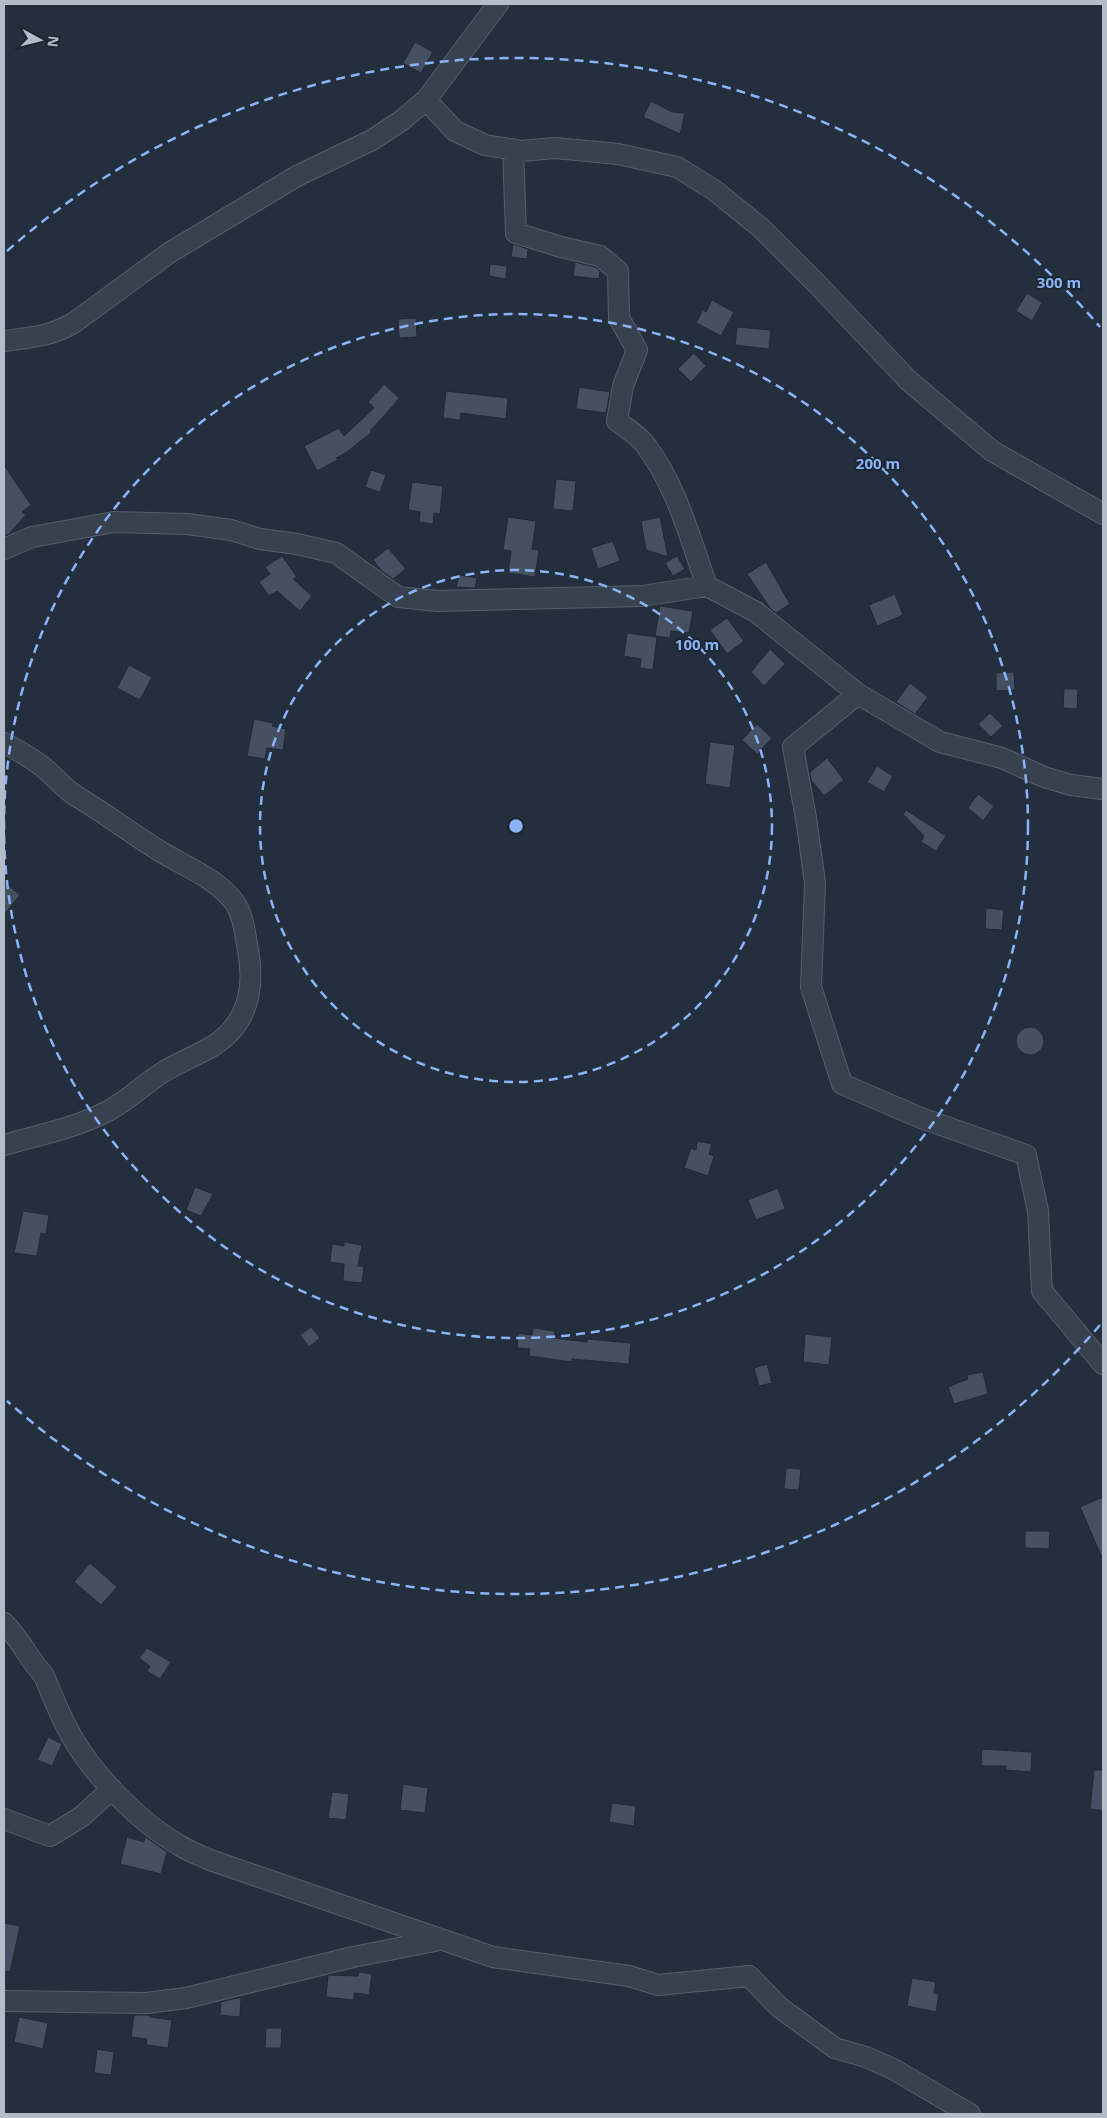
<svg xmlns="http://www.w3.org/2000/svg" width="1107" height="2118" font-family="'Noto Sans',sans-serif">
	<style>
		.building { fill: #455162; stroke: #1f2835 }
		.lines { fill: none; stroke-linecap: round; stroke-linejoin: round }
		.street-casing { stroke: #565f6c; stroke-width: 22 }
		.street { stroke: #38414e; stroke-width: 20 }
		.ring { fill: none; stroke: #8ab4f8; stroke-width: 2.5; stroke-dasharray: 9 6 }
		.centre { fill: #8ab4f8; stroke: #1d2633; stroke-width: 2.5 }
		.ring-label { font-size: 15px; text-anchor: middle; font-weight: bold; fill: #8ab4f8; stroke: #1d2633; stroke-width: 4; stroke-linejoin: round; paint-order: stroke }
	</style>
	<rect width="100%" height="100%" fill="#242f3e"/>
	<!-- building -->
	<path class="building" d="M415,42L433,52L421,73L403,63Z
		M651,101L672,112L685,113L680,134L643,117Z
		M513,244L528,249L527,259L511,257Z
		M575,262L595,267L600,271L599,279L573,276Z
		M490,264L507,266L506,279L489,276Z
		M1027,293L1042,303L1032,321L1016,311Z
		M712,300L734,312L721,336L696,323L703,310L706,312Z
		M416,318L417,337L399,338L398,319Z
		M737,327L771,330L769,349L735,345Z
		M694,353L706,366L691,382L678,369Z
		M384,384L399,398L393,406L370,431L372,432L347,452L336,458L339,459L317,471L304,446L339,428L344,436L374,408L368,402Z
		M579,387L610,392L606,413L576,409Z
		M446,391L508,398L506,419L461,413L460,420L443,418Z
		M4,465L31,505L22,512L26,515L9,534L4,536Z
		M371,470L386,475L380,492L365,487Z
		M556,479L576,481L573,511L553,509Z
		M412,482L443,486L440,514L434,513L433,524L419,522L420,512L408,510Z
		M508,517L536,521L532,549L539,550L535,577L508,573L511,551L503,550Z
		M660,517L668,557L646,550L641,521Z
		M613,541L620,561L598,569L591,548Z
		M388,548L406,569L393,579L382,571L373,560Z
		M282,556L297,577L293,579L312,596L300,611L277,591L269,596L259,582L270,574L265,567Z
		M677,556L685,569L673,576L665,563Z
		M766,562L790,604L776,613L770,608L747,574Z
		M459,575L477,578L475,588L456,587Z
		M895,594L903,615L877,626L869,605Z
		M660,606L693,611L689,633L671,631L670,638L655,636Z
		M727,618L744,641L727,654L710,630Z
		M627,633L657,637L653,670L640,668L641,659L624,656Z
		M770,649L785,664L764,686L751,672Z
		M129,665L152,677L140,700L117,688Z
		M1014,672L1015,690L996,691V673Z
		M910,683L928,697L915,714L896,702Z
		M1064,689H1078L1077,709L1063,708Z
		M990,713L1003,726L991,737L978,724Z
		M254,719L273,723L272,726L286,729L283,750L267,748L265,759L247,756Z
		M757,724L772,738L757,754L742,740Z
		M710,742L735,745L730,788L705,784Z
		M827,758L844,780L824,796L811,780L810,772Z
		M877,766L893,776L884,792L867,782Z
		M978,794L994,806L983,821L968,808Z
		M906,810L946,836L936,851L921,842L924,836L903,814Z
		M4,882L20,895L4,915Z
		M986,908L1004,910L1002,930L985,929Z
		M1016 1041a14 14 0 1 1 28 0a14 14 0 1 1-28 0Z
		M697,1141L712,1144L709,1154L714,1156L708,1176L684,1168L691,1148L696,1150Z
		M195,1187L213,1194L201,1216L186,1210Z
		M778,1188L785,1209L756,1220L748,1200Z
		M23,1211L49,1215L46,1234L41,1233L37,1256L14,1253Z
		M344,1242L362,1245L358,1266H364L362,1283L343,1281L344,1264L330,1262L332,1244L344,1246Z
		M311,1327L320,1338L309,1347L300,1335Z
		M533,1328L555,1331L554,1338L587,1342V1339L631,1343L629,1364L572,1359V1362L529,1356L530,1349L517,1348L518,1333L532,1335Z
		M805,1334L832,1337L829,1365L803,1362Z
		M767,1364L772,1383L759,1386L754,1368Z
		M983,1372L988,1394L954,1404L948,1387L968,1379L967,1375Z
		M786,1468L801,1469L799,1490L784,1489Z
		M1103,1497V1560L1080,1507Z
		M1025,1531H1050L1049,1549L1025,1548Z
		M90,1563L117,1587L101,1605L74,1582Z
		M147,1648L171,1662L160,1679L147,1671L150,1666L139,1658Z
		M48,1737L62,1744L52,1766L37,1760Z
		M982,1749L1032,1752L1031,1772L1006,1770V1766H981Z
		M1094,1770H1103V1811L1090,1809Z
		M403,1784L428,1788L425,1813L400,1810Z
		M332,1792L349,1794L346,1820L328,1818Z
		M612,1803L636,1806L634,1826L609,1822Z
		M127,1837L144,1842L145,1837L147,1838L167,1852L161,1874L120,1864Z
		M4,1923L20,1926L10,1972L4,1971Z
		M359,1972L372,1974L369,1995L354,1993V2000L326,1997L328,1975L358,1976Z
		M912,1978L936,1982L934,1993L939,1994L936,2012L907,2006Z
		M237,1998H241L240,2017L220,2015L221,2002Z
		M134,2015H149L150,2017L172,2020L168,2048L146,2045L147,2039L131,2037Z
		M19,2017L48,2023L43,2049L14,2042Z
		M266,2028H282L281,2048H265Z
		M97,2049L114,2052L111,2075L94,2073Z"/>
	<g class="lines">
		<!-- street casing -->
		<g class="street-casing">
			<path id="street" d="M426,100L455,131L485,145L521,151L555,148L618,154L677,167L714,190L761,228L817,284L908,380L992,451L1103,514
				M513,149L516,233L561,247L600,256L618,271L619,318L637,350L623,386L617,421C626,428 637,435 644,443C676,484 690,538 707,586
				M4,341C32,337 50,337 75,322L169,253L297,176L372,140L401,121L426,100L498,4
				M4,549L32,537L114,522L187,524L231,530L260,539L297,544L336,553L398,597L438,601L642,596L707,586L756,612L858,694L940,742L1002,758L1044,777L1071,785L1103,789
				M858,694L793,747L806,818L815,883L811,987L842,1084L921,1118L1026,1155L1038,1211L1042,1291L1103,1364
				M4,743C16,749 28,756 39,764C53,774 61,786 76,796C103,812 128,831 155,848C182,866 215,876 235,903C244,916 245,935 248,950C255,988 248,1024 213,1046C196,1056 177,1063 160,1074C142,1086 127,1101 108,1111C76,1128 38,1135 4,1145
				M4,1623C17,1636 25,1651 36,1666C39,1670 43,1673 45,1678C53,1698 61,1718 72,1737C95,1777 139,1822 179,1845C188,1851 199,1855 210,1860L493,1957L629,1976L658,1985L749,1976L779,2007L835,2048L866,2057L893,2069L970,2114
				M4,1819L50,1836L81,1817L112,1789
				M4,2001L146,2003L186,1998L353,1957L440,1940"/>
		</g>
		<!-- street -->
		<use href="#street" class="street"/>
	</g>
	<!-- distance rings -->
	<g class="ring">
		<circle cx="516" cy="826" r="256"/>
		<circle cx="516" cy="826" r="512"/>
		<path d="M1100 1325A768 768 0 0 1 7 1401M7 251A768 768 0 0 1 1100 327"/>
	</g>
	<circle cx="516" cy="826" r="8" class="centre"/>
	<g class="ring-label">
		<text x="1059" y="288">300 m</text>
		<text x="878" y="469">200 m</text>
		<text x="697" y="650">100 m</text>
	</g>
	<!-- border -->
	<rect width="1107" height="2118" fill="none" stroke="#b4bcc9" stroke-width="10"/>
	<!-- north arrow -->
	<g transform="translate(40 40) rotate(97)" stroke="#1d2633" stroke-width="4" paint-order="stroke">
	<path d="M0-4L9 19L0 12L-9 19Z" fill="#b4bcc9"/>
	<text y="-8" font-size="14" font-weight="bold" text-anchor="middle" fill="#b4bcc9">N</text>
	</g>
</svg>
